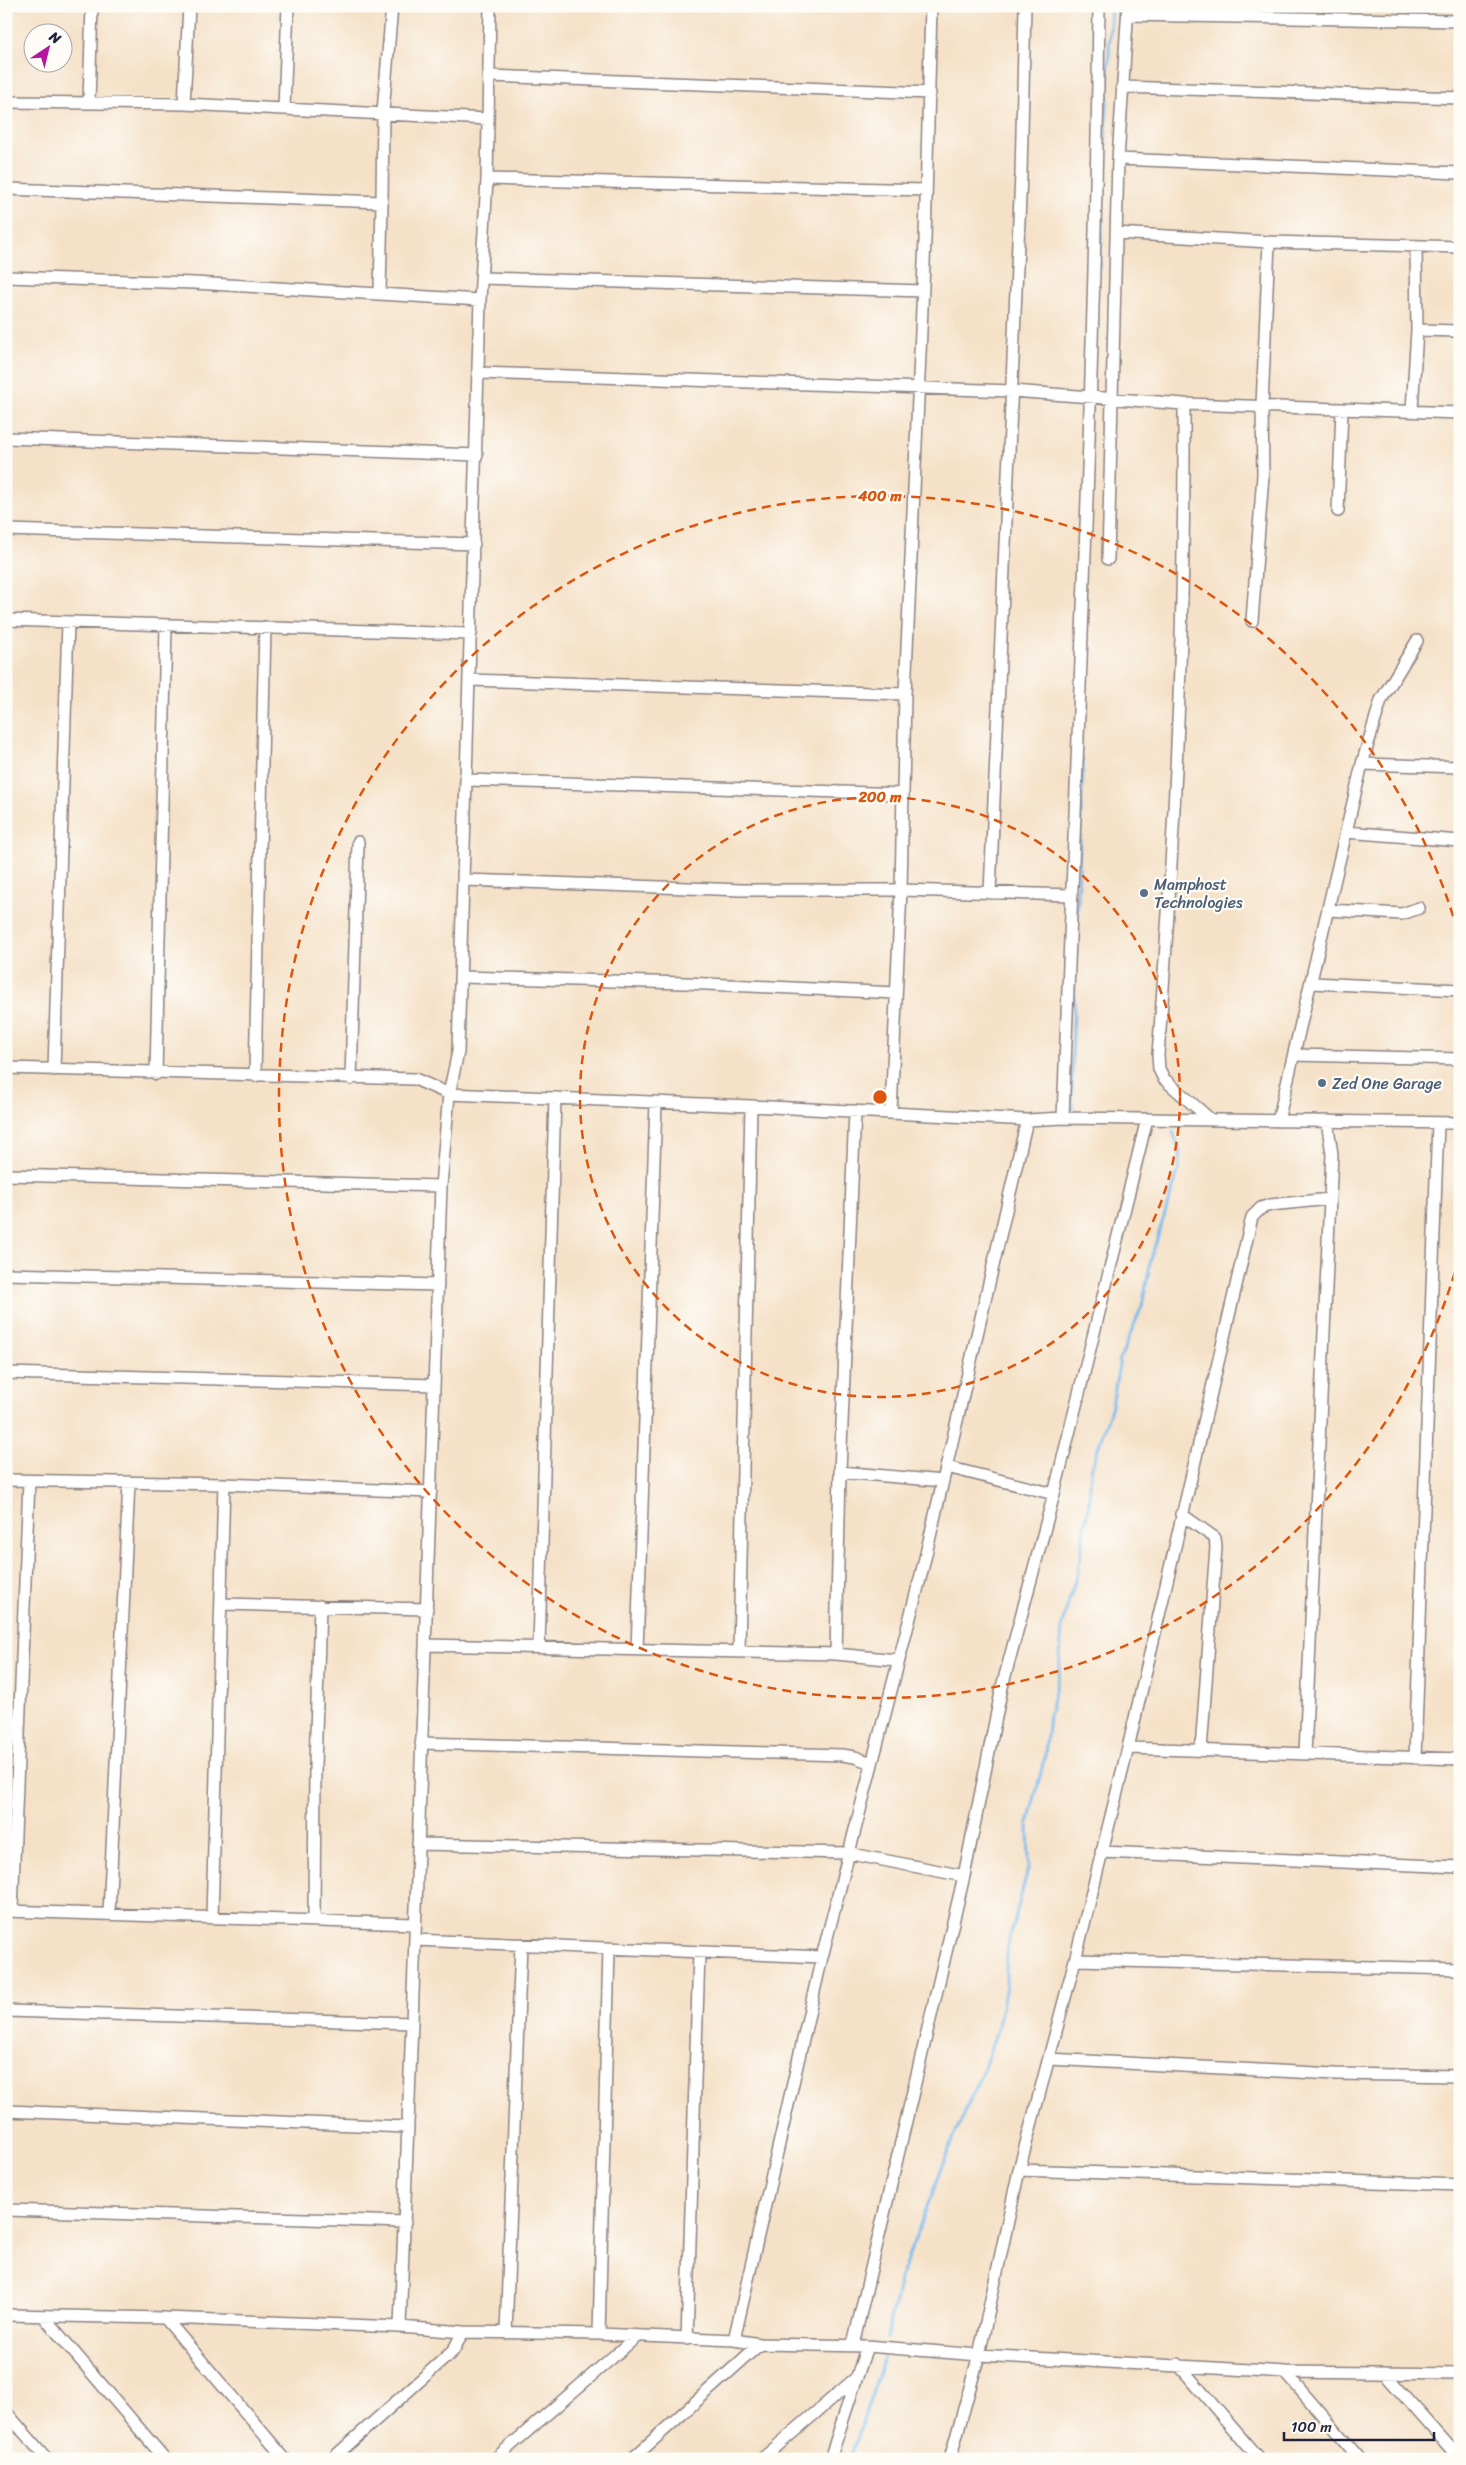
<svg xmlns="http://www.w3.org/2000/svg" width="1466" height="2465" font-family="Sriracha,sans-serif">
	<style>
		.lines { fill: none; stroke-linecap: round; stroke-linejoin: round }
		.stream { stroke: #75b8eb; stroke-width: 3 }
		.minor-casing { stroke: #8c8281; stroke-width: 14 }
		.minor { stroke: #fff; stroke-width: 11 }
		.ring { fill: none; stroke: #de560e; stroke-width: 2.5; stroke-dasharray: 9 6 }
		.service-dot { fill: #5c6f8a; stroke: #fdfcf7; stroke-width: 2 }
		.labels { text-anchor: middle; stroke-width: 4.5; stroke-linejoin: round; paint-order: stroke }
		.service-label { font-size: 16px; fill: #4e5e75; stroke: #fdfcf7; text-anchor: start }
		.centre { fill: #de560e; stroke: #fdfcf7; stroke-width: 2.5 }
		.ring-label { font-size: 15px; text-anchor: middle; font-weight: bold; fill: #de560e; stroke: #fdfcf7; stroke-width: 4.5; stroke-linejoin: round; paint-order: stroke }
	</style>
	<rect width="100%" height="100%" fill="#fdfcf7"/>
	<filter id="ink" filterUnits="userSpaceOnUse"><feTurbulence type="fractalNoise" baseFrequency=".02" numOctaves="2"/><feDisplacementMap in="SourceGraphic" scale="10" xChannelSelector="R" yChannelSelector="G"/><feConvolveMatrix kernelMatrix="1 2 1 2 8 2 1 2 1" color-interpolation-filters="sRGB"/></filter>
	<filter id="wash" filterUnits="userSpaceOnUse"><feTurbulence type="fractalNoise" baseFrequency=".0096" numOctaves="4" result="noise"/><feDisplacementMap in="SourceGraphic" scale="20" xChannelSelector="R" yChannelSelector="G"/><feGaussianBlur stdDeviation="1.12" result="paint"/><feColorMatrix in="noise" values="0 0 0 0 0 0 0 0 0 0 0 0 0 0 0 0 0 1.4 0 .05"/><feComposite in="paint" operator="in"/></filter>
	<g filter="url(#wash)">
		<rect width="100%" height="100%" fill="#f5e1c7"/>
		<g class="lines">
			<!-- stream -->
			<path class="stream" d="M1100,269L1111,6
				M1079,1114L1072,1109V1060L1083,759
				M887,2338L901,2275L954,2136L982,2074L998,2027L1006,1986V1953L1029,1865L1028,1824L1045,1756L1049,1715L1059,1676L1062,1625L1078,1570L1089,1501L1091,1470L1112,1405L1120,1359L1142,1306L1152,1255L1179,1169L1180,1151L1173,1132
				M850,2459L884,2358"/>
		</g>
	</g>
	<g filter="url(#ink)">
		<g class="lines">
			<!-- minor casing -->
			<g class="minor-casing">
				<path id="minor" d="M1128,15L1460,21
					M488,76L930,93
					M1122,87L1460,98
					M6,102L184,104L488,119
					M89,102L92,6
					M184,104L189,6
					M284,108L288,6
					M1118,159L1460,173
					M487,179L926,190
					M6,189L382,202L380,293
					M382,202L383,112L392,6
					M1116,233L1269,242L1460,247
					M6,277L194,283L480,300
					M481,278L923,291
					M1417,330L1460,331
					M480,373L1012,391L1184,404L1460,413
					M1184,404C1185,621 1175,839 1158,1055L1159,1069L1164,1079L1211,1120
					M1412,410L1417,330L1416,247
					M6,438L477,455
					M1338,511L1342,410
					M6,530L474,544
					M1108,559L1118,159L1128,6
					M6,620L471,634
					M1252,621L1263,475L1262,407L1269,242
					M469,680L905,694
					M1362,764L1460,767
					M467,780L903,794
					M1346,832L1460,841
					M464,880L742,890H901L1072,895
					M990,893L1021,174L1025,6
					M1328,910L1402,914L1419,908
					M460,977L686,983L896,993
					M1312,983L1460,990
					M1294,1055L1460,1059
					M6,1068L415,1079L449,1094L751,1106L1027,1120L1063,1118L1460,1123
					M54,1070L68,622
					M156,1074L166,625
					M255,1076L265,627
					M351,1079L358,842
					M891,1112L901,890L905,694L925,240L931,6
					M1063,1118C1077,747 1095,377 1099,6
					M1278,1121L1362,764L1381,700L1417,641
					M6,1175L441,1186
					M6,1274L438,1285
					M6,1373L434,1385
					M947,1467L1054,1494
					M840,1472L943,1481
					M6,1480L224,1484L431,1492
					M1181,1514L1215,1538L1216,1547L1201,1750
					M222,1604L427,1609
					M425,1645L836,1654L897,1660
					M539,1646L555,1098
					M637,1650L656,1103
					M739,1651L751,1106
					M836,1654L840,1472L855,1111
					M421,1743L842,1755L855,1757L871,1763
					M1128,1748L1460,1759
					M1305,1754L1332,1154L1327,1121
					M1415,1758L1438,1123
					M418,1844L847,1853L964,1876
					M1101,1852L1460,1867
					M6,1911L415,1924
					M12,1911L29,1481
					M109,1914L129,1482
					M212,1918L224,1484
					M314,1921L315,1766L320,1606
					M415,1940L822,1957
					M1075,1960L1460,1969
					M6,2011L412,2023
					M1049,2059L1335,2074L1460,2076
					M6,2111L407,2127
					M1019,2170L1460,2185
					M6,2210L405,2222
					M6,2315L165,2318L400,2327L463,2332L599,2334L734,2340L760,2344L867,2346L979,2355L1285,2372L1460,2374
					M44,2317L165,2459
					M165,2318L285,2459
					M400,2327L412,2023L441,1186L449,1094L458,1052L480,300L487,179L490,6
					M506,2333L521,1944
					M599,2334L609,1949
					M687,2339L699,1953
					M734,2340L822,1957L922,1571L1027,1120
					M853,2345L964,1876L1002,1687L1054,1494L1147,1119
					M1178,2364L1259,2459
					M1285,2372L1360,2459
					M1385,2374L1460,2459
					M6,2412L47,2459
					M332,2459L453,2351L463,2332
					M495,2459L636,2337
					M632,2459L760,2344
					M762,2459L857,2377
					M830,2459L867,2346
					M950,2459L979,2355L1019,2170L1075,1960L1128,1748L1252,1217L1261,1208L1270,1205L1330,1199"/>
			</g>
			<!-- minor -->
			<use href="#minor" class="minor"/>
		</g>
	</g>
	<!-- distance rings -->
	<g class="ring">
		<circle cx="880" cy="1097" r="300"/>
		<path d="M1459 1258A601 601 0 1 1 1459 936"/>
	</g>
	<!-- markers -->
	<g class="service-dot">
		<circle cx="1144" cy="893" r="5"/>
		<circle cx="1322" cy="1083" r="5"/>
	</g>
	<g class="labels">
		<!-- service labels -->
		<g class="service-label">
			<text x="1154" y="890">Mamphost<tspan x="1154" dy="18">Technologies</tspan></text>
			<text x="1332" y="1089">Zed One Garage</text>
		</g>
	</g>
	<circle cx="880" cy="1097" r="8" class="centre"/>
	<g class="ring-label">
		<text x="880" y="501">400 m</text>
		<text x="880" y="802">200 m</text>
	</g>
	<!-- margin -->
	<rect width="1466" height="2465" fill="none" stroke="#fdfcf7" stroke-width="25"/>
	<!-- north arrow -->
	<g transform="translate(48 48) rotate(35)"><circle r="24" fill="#fdfcf7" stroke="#a5a5ac"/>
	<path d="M0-4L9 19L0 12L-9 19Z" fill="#b5179e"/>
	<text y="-8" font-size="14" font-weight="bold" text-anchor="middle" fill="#22223b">N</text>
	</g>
	<!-- scale -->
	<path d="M1284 2432v8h150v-8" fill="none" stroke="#22223b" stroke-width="2.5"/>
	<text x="1291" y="2432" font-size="15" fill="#22223b" stroke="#fdfcf7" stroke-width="4" paint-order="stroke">100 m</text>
</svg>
